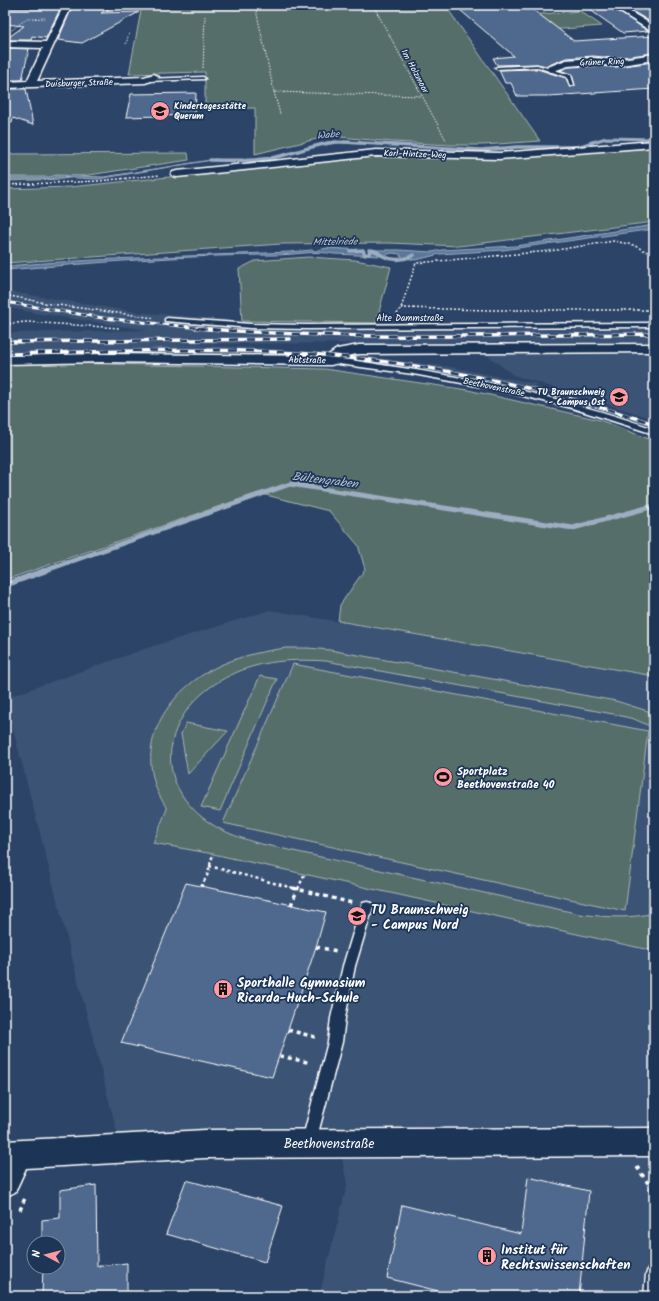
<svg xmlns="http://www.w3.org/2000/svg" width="659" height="1301" font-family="Kalam,sans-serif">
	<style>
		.built { fill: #3a5275 }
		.green { fill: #566e6a; stroke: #aab6b4 }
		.water { fill: #5b7899; stroke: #9daec2 }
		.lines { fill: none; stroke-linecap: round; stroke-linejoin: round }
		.stream-far3 { stroke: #9daec2; stroke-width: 3 }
		.stream-far2 { stroke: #9daec2; stroke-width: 3.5 }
		.stream-far1 { stroke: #9daec2; stroke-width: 5 }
		.stream { stroke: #9daec2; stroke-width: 6 }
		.building { fill: #4f678d; stroke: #fff }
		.service-casing { stroke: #fff; stroke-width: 3 }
		.minor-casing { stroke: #fff; stroke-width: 3 }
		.path-far3 { stroke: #fff; stroke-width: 1; stroke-dasharray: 1.5 1.5; stroke-linecap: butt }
		.path-far2 { stroke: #fff; stroke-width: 1.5; stroke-dasharray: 2 2; stroke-linecap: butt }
		.path-far1 { stroke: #fff; stroke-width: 2.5; stroke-dasharray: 3 3; stroke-linecap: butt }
		.path { stroke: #fff; stroke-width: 3.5; stroke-dasharray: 4 4; stroke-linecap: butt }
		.service { fill: #1d3557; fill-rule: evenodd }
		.minor { fill: #1d3557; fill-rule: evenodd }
		.rail-far1-casing { stroke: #fff; stroke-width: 3 }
		.rail-casing { stroke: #fff; stroke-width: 3.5 }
		.rail-far1 { stroke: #1d3557; stroke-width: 2; stroke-dasharray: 5.5; stroke-linecap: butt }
		.rail { stroke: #1d3557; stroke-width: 2.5; stroke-dasharray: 8; stroke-linecap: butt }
		.labels { text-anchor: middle; stroke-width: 3.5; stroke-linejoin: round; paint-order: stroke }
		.far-street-label { font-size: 9px; fill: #fff; stroke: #1d3557 }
		.far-poi-label { font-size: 9px; font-weight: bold; fill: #fff; stroke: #1d3557; text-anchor: start }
		.far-water-label { font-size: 10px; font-style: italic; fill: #b5c2d1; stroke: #1d3557 }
		.poi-label { font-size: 11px; font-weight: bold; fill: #fff; stroke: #1d3557; text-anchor: start }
		.water-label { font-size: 12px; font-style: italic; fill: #b5c2d1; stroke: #1d3557 }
		.near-poi-label { font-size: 13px; font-weight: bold; fill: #fff; stroke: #1d3557; text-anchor: start }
		.near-street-label { font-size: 13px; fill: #fff; stroke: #1d3557 }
	</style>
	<rect width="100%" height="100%" fill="#2c4467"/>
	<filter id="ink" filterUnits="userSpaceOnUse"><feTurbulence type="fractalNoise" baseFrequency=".025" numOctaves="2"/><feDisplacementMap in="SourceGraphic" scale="8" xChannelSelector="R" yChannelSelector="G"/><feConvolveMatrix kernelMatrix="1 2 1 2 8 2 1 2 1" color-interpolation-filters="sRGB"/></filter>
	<g filter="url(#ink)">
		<!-- built -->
		<path class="built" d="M5,291L136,312L242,321L271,329L420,331L654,329V342L175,344L261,348L351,355L451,367L537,384L531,391L465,377L394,366L322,359L201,355L5,358V333L147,330L41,314L5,307Z
			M483,352H654V419L513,375Z
			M270,610L654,676V1296H319L347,1185L337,1130L118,1136L5,698L150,647Z"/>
		<!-- green -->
		<path class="green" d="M142,5H445L540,141L484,145H452L393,142L329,136L255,154V108L205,109V72L129,74Z
			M580,11L602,26L549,30L528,15Z
			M654,148V222L459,246L389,243L281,244L5,263V189L70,187L368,157L484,159Z
			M188,153L189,160L62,179L5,181V154Z
			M308,257L355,260L391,267L376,323L242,321L239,269L255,261Z
			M66,363L325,369L468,390L600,420L654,441V676L338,621L340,605L365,569L358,545L329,511L258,493L5,580V364Z
			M286,648H308L330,650L616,701L654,713V728L634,719L613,714L326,661C294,659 261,660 231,675C171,703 145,771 203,818C219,831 238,837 257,843L580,914C604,917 630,919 654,913V951L213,854L153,843L167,809C162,800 156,791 154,781C139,730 178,683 223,664C244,655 264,651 286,648Z
			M293,664L648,731L625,911L223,823Z
			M260,676L277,679L220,811L201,807Z
			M186,723L228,731L188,774L181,734Z"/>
		<!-- water -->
		<path class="water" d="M217,159L98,179L56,177L51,179H5V177H50L56,175L104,177Z
			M654,225V229L503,250L440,254L416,260L401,257L400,254L392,253L381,256L334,254C316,250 294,255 274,255C185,255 94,263 5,270V266C100,258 195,256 290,252L312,250L315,251L327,248L363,250L365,255L369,253V250H399L432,252L442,250L516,246Z"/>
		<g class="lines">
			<!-- stream-far3 -->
			<path class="stream-far3" d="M326,143L339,142L361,143
				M590,143L606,138L654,139"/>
			<!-- stream-far2 -->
			<path class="stream-far2" d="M344,142L481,150L517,147H578L593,142
				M210,160C232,160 254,162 276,157C296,153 315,144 336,142
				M350,251L363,250L365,255L370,253L369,250C376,250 377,252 383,256C393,261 404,260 414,255"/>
			<!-- stream-far1 -->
			<path class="stream-far1" d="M41,572L290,484L573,528L654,506"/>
			<!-- stream -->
			<path class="stream" d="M5,585L44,571"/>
		</g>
		<!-- building -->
		<path class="building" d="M48,5H62L46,38L32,36L31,40H5L24,26L5,24V8H47Z
			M73,5H116L101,13L139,12L82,43L58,40Z
			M583,5H608L648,31L623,33Z
			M622,5H645L654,11V24Z
			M528,6L574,41L654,36V53L615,58L593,56L566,58L547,66L537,64L497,65L493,58L514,56L460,10Z
			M5,48L29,49L22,80H5Z
			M654,62V89L549,96H517L511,83H505L499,70L537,69L566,78L570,87L575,86L572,75L560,70L568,67L593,66L615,67Z
			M5,89H26L33,125L13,118L12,123L5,122Z
			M196,93L195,115L126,117L131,94Z
			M186,883L326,912L316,947L272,1077L121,1043Z
			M528,1177L589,1191L579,1296H458L387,1278L402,1205L521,1234Z
			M186,1180L283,1206L265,1262L166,1234Z
			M96,1185L97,1266L127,1263V1296H42L43,1267H58V1243H42V1220L60,1218V1190Z"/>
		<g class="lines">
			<!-- service casing -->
			<g class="service-casing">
				<path id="service" d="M474,5H508L478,8Z
					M537,65L571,75L574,85L570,86L567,77L537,67L497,69L495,68L497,67Z
					M203,77L205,79L145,81L143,80L145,79Z
					M167,318L251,324L307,325L654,323V327L307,329L251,328L165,321V319Z
					M328,359C340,357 375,364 389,366C479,379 568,399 654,429V434L572,408L494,389L413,374L331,363L327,361Z
					M367,902L371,903L373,907L355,966L345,1018L342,1042L316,1141L314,1146L309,1148L304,1146L302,1141L328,1042L331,1018L343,966L361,907L363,903Z
					M654,1267V1296H644L646,1275L648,1269Z"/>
			</g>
			<!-- minor casing -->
			<g class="minor-casing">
				<path id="minor" d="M64,5H72L37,81L144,77L154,74L159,77L157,79L145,83L5,88V82L27,81L43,48L5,47V41L46,42Z
					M609,5H619L654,26V33Z
					M654,54V60L615,66L593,64L568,66L551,72L546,69L548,67L566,60L593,58L615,60Z
					M654,141V147L499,159L376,156L177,177L173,176L171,174L173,172L177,171L376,150L499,153Z
					M654,344V352L359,354C342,355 342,363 331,365L103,362L5,364V356L103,354L327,356L337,349L359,345Z
					M654,1128V1156L205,1158L26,1168L15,1192L5,1197V1141L205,1130Z"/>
			</g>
			<!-- path-far3 -->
			<path class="path-far3" d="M255,5L274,92L422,96
				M373,5L446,140
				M12,30L26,19L45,18
				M126,44L129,33
				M203,68L205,16
				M274,92L280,114"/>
			<!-- path-far2 -->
			<path class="path-far2" d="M5,185L98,181L160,175
				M5,295L50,304L155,318
				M401,308L490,310H650
				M397,314L401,308L416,263L550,251L614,241L633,245L654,255
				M5,324L27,322L120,328"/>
			<!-- path-far1 -->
			<path class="path-far1" d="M209,866L297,889
				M201,887L207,876L213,854
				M298,889L304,875"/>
			<!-- path -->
			<path class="path" d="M293,888L352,903
				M291,905L298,888
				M316,947L337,951
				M288,1030L319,1038
				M280,1056L311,1063
				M637,1167L654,1192
				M20,1210L25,1198"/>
			<!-- service -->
			<use href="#service" class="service"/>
			<!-- minor -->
			<use href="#minor" class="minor"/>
			<!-- rail-far1 casing -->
			<g class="rail-far1-casing">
				<path id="rail-far1" d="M5,302L103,318L210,329"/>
			</g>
			<!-- rail casing -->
			<g class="rail-casing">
				<path id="rail" d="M196,328C348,341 501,335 654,334
					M5,342L290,339
					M5,354C102,352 199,347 296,353C418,361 538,385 654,424"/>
			</g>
			<!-- rail-far1 -->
			<use href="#rail-far1" class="rail-far1"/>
			<!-- rail -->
			<use href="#rail" class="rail"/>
		</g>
	</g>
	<!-- icons -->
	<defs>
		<g id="school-disc" transform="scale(1)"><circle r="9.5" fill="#ff9aa2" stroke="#1d3557"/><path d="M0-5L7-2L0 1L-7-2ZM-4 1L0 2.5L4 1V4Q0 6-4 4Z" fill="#111"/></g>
		<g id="university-disc" transform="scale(1)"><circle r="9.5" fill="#ff9aa2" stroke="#1d3557"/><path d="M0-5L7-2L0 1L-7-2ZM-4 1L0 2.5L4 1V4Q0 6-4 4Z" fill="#111"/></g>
		<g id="stadium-disc" transform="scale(1)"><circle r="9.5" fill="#ff9aa2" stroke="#1d3557"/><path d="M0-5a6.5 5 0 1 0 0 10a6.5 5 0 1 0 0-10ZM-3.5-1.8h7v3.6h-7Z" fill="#111"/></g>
		<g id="building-disc" transform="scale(1)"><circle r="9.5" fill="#ff9aa2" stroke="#1d3557"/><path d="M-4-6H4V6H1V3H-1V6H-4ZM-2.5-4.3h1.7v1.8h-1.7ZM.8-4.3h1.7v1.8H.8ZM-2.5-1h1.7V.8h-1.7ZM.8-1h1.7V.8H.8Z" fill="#111"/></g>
	</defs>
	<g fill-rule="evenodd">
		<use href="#school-disc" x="160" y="111"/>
		<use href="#university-disc" x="619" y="397"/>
		<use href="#stadium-disc" x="443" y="777"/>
		<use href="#university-disc" x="357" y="916"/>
		<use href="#building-disc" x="223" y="989"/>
		<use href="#building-disc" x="487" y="1256"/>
	</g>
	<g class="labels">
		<!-- far-street labels -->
		<g class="far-street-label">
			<text transform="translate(602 62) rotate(-2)" y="3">Grüner Ring</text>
			<text transform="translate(415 71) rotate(62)" y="3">Im Holzmoor</text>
			<text transform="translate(79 83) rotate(-2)" y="3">Duisburger Straße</text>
			<text transform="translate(415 154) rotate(2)" y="3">Karl-Hintze-Weg</text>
			<text x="410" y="321">Alte Dammstraße</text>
			<text transform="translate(307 360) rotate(1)" y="3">Abtstraße</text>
			<text transform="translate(494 387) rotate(12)" y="3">Beethovenstraße</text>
		</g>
		<!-- far-poi labels -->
		<g class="far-poi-label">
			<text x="174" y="109">Kindertagesstätte<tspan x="174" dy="10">Querum</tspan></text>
			<text x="605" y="395" text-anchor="end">TU Braunschweig<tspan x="605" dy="10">- Campus Ost</tspan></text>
		</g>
		<!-- far-water labels -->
		<g class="far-water-label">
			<text transform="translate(328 134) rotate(-5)" y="4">Wabe</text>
			<text transform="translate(335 241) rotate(-1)" y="4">Mittelriede</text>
		</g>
		<!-- poi labels -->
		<g class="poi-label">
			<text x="457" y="775">Sportplatz<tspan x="457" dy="13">Beethovenstraße 40</tspan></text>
		</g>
		<!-- water labels -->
		<g class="water-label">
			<text transform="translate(325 480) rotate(7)" y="4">Bültengraben</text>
		</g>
		<!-- near-poi labels -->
		<g class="near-poi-label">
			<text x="371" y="914">TU Braunschweig<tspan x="371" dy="15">- Campus Nord</tspan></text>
			<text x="237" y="987">Sporthalle Gymnasium<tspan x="237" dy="15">Ricarda-Huch-Schule</tspan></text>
			<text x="501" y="1254">Institut für<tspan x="501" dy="15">Rechtswissenschaften</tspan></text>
		</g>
		<!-- near-street labels -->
		<g class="near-street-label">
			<text x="329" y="1148">Beethovenstraße</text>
		</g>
	</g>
	<!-- margin -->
	<rect width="659" height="1301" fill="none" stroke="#1d3557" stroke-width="20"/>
	<rect x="10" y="10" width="639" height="1281" fill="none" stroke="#fff" stroke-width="1.5" filter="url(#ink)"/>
	<!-- north arrow -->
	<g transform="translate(46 1255) rotate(277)"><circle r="19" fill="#1d3557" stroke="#77869a"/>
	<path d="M0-3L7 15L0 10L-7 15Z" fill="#ff9aa2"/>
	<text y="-6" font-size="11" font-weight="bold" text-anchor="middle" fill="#ffffff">N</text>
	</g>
</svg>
